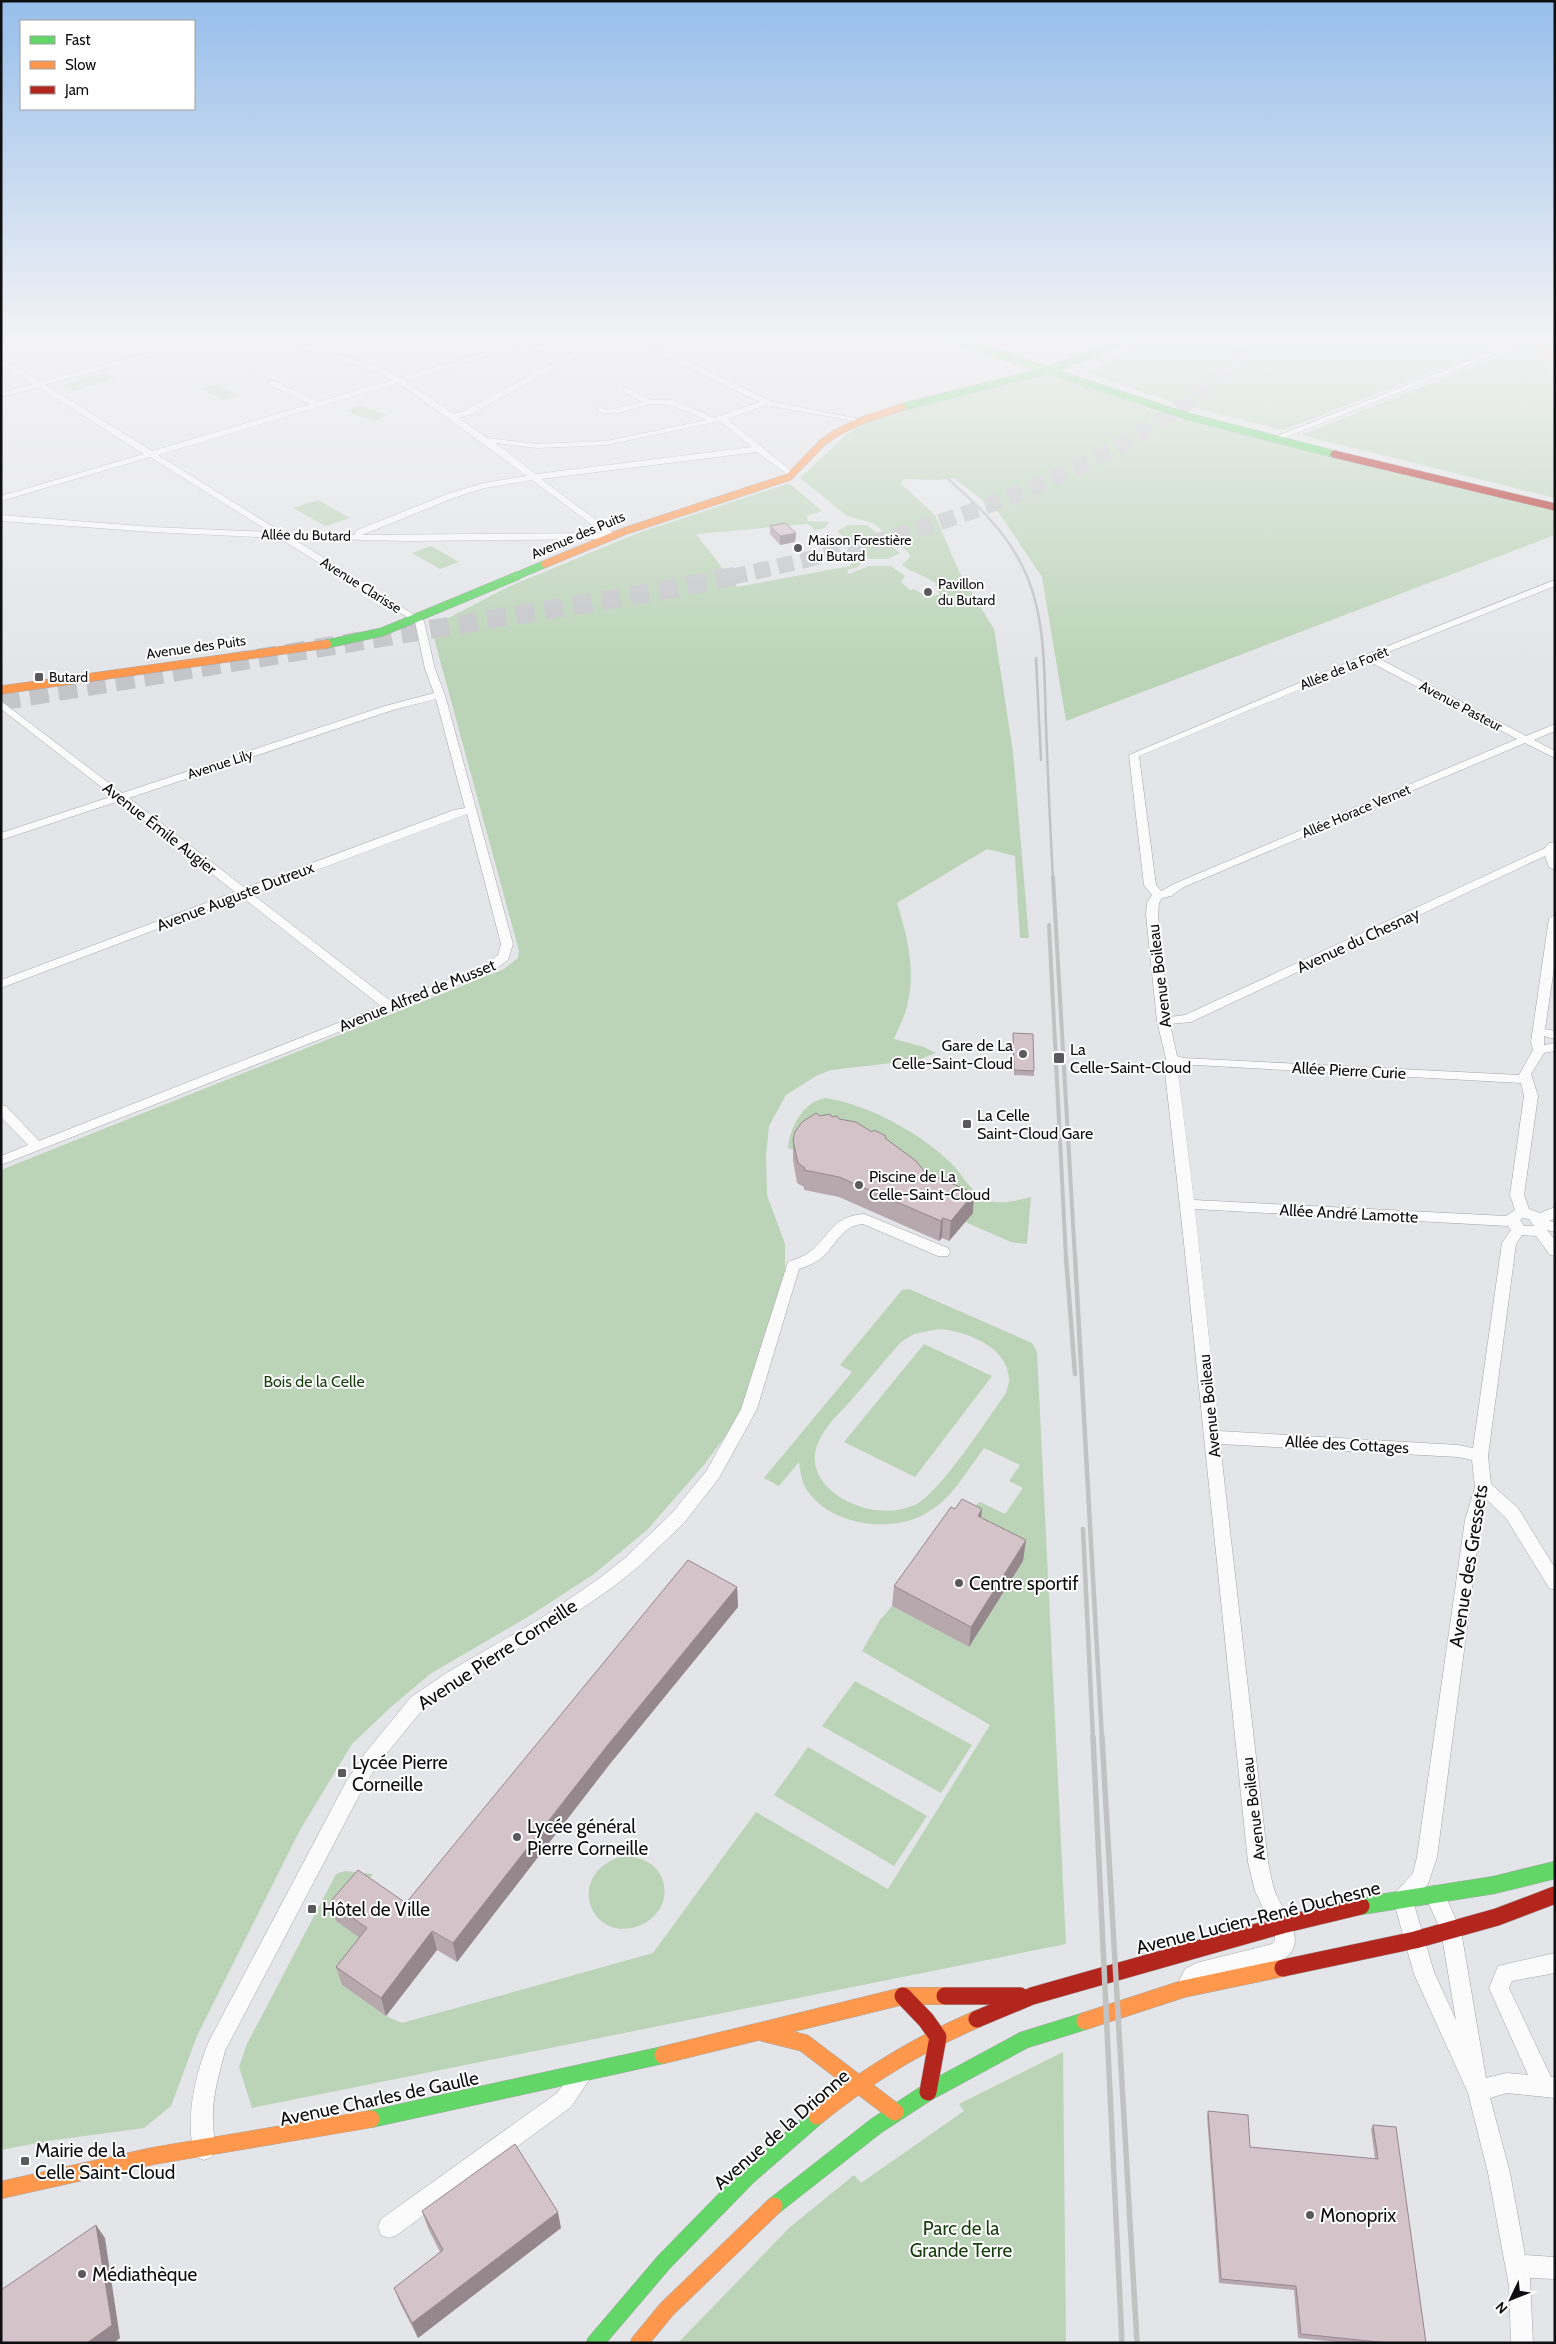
<svg xmlns="http://www.w3.org/2000/svg" width="1556" height="2344" font-family="Cabin,sans-serif">
	<style>
		.green { fill: #bbd4b7; fill-rule: evenodd }
		.lines { fill: none; stroke-linecap: round; stroke-linejoin: round }
		.highway-tunnel-far1 { stroke: #c4c5c8; stroke-width: 16; stroke-dasharray: 16 8; stroke-linecap: butt }
		.highway-tunnel { stroke: #c4c5c8; stroke-width: 19; stroke-dasharray: 19 10; stroke-linecap: butt }
		.street-casing { stroke: #a3a4a6; stroke-width: 1 }
		.fast-far2-casing { stroke: #a3a4a6; stroke-width: 8 }
		.fast-far1-casing { stroke: #a3a4a6; stroke-width: 9 }
		.fast-casing { stroke: #a3a4a6; stroke-width: 18 }
		.slow-far2-casing { stroke: #a3a4a6; stroke-width: 8 }
		.slow-far1-casing { stroke: #a3a4a6; stroke-width: 9 }
		.slow-casing { stroke: #a3a4a6; stroke-width: 18 }
		.jam-far1-casing { stroke: #a3a4a6; stroke-width: 8 }
		.jam-casing { stroke: #a3a4a6; stroke-width: 18 }
		.street { fill: #fbfbfc; fill-rule: evenodd }
		.fast-far2 { stroke: #63d668; stroke-width: 7 }
		.fast-far1 { stroke: #63d668; stroke-width: 8 }
		.fast { stroke: #63d668; stroke-width: 17 }
		.slow-far2 { stroke: #ff974d; stroke-width: 7 }
		.slow-far1 { stroke: #ff974d; stroke-width: 8 }
		.slow { stroke: #ff974d; stroke-width: 17 }
		.jam-far1 { stroke: #b3261e; stroke-width: 7 }
		.jam { stroke: #b3261e; stroke-width: 17 }
		.rail-far3 { stroke: #c2c2c3; stroke-width: 2.5 }
		.rail-far2 { stroke: #c2c2c3; stroke-width: 4 }
		.rail-far1 { stroke: #c2c2c3; stroke-width: 4.5 }
		.rail { stroke: #c2c2c3; stroke-width: 5.5 }
		.wall { fill: #b7a8ae }
		.shaded-wall { fill: #95888d }
		.building { fill: #d5c3ca; stroke: #95888d }
		.poi-dot { fill: #5a5a5c; stroke: #fff; stroke-width: 2 }
		.labels { text-anchor: middle; stroke-width: 4; stroke-linejoin: round; paint-order: stroke }
		.far-street-label { font-size: 14px; fill: #0f0f11; stroke: #fff }
		.far-poi-label { font-size: 14px; fill: #0f0f11; stroke: #fff; text-anchor: start }
		.street-label { font-size: 16px; fill: #0f0f11; stroke: #fff }
		.poi-label { font-size: 16px; fill: #0f0f11; stroke: #fff; text-anchor: start }
		.park-label { font-size: 16px; fill: #163e0c; stroke: #fff }
		.near-street-label { font-size: 19px; fill: #0f0f11; stroke: #fff }
		.near-poi-label { font-size: 19px; fill: #0f0f11; stroke: #fff; text-anchor: start }
		.near-park-label { font-size: 19px; fill: #163e0c; stroke: #fff }
	</style>
	<rect width="100%" height="100%" fill="#e4e5e8"/>
	<!-- green -->
	<path class="green" d="M1153,338H1520L1283,430L1178,404L1088,373Z
		M1529,344L1538,351L1555,376V498L1301,435Z
		M104,373L116,378L74,391L62,385Z
		M1045,375L1059,376L1167,416L1555,511V535L1066,721L1042,577L999,513L954,478L938,480L904,479L901,484L935,515L959,572L994,629L1013,752L1029,938H1020L1015,856L987,849L897,903C908,938 916,971 907,1007C904,1018 898,1029 894,1039L924,1047L936,1053L918,1060L831,1070L816,1076L786,1095L769,1126L766,1156L767,1195L785,1244V1282L746,1409L703,1466L647,1530L594,1574L531,1615L430,1674L391,1707L352,1744L300,1830L197,2036L171,2106L144,2128L48,2141L1,2150V1170L504,969L518,958L519,951L431,627L508,587L638,533L789,483L822,511L807,516L808,521L829,522L825,528L815,530L808,524L696,534L737,587L850,566L852,563L839,551L849,550L861,562L858,567L847,570L849,574L869,566H891L905,576L901,582L910,590L914,589L926,596L940,595L937,590L940,589L935,585L937,584C925,575 914,574 902,565L910,557L909,553L873,523L847,516L800,478L847,434L868,421L913,406Z
		M216,384L239,395L223,400L200,388Z
		M360,406L388,415L374,421L346,411Z
		M318,500L350,518L325,526L293,508Z
		M848,525H867L900,553L888,559H869L837,531Z
		M431,546L459,562L440,569L412,553Z
		M825,1098C868,1104 922,1134 952,1164C961,1173 969,1188 980,1196C995,1207 1015,1201 1031,1197L1027,1244L1011,1242L965,1222L972,1213L788,1148C790,1127 803,1102 825,1098Z
		M909,1289L1032,1343L1037,1352L1066,1944L252,2108L239,2067L247,2044L336,1874L345,1871L373,1874L337,1921L372,1947L342,1985L386,2016L402,2023L653,1953L756,1812L888,1889L990,1725L862,1651L880,1620L892,1606L969,1647L1023,1561L960,1519L980,1502L1005,1514L1023,1488L1009,1481L1020,1465L984,1448C966,1472 950,1502 923,1515C887,1534 824,1524 804,1485C801,1478 800,1469 799,1462L779,1486L764,1478L852,1372L840,1365L902,1290ZM939,1329C965,1331 1007,1346 1009,1378C1010,1382 1007,1388 1006,1393C988,1418 940,1493 915,1505C894,1514 869,1512 849,1502C822,1489 804,1464 822,1435C830,1421 844,1409 854,1397C870,1378 885,1360 901,1342L914,1334Z
		M924,1344L992,1376L915,1477L844,1442Z
		M855,1681L972,1745L941,1793L822,1726Z
		M808,1747L927,1816L894,1866L774,1795Z
		M622,1856C647,1856 668,1870 664,1898C662,1909 653,1919 643,1924C592,1948 562,1875 622,1856Z
		M1063,2052L1066,2343H678L789,2228L854,2175L861,2183L964,2111L959,2104Z"/>
	<g class="lines">
		<!-- highway-tunnel-far1 -->
		<path class="highway-tunnel-far1" d="M731,577C865,548 999,512 1120,445C1170,417 1218,386 1250,338"/>
		<!-- highway-tunnel -->
		<path class="highway-tunnel" d="M1,701L648,593L736,576"/>
		<!-- street casing -->
		<g class="street-casing">
			<path id="street" d="M205,338H215L45,385L152,451L311,404L269,385V381H275L318,402L392,380L371,370L273,340V338H282L377,366L399,378L513,344L493,340V338H503L545,347L546,349L542,351L521,346L405,381L454,414L464,411L600,338H607L470,415L459,418L487,438L537,444L606,441L707,420C689,413 672,402 652,404C635,406 610,421 596,409L600,407L608,410L643,402L624,392V388H627L651,400H673L714,418L760,402L643,346L637,338H644L649,342L773,402L864,420L860,422L766,405L727,419L794,473V477H791L757,452L541,479L615,534L616,536L612,539L407,541L292,538L424,621L435,669L445,695L513,944L508,960L491,972L1,1165V1156L28,1145L1,1117V1105L6,1106L39,1141L381,1006L242,897L1,988V980L235,892L119,801L1,840V833L113,796L1,709V701L122,793L385,706L434,693L425,669L415,622L279,538L153,532L1,521V515L153,527L270,532L150,457L1,501V496L144,454L38,387L1,397V393L33,384L1,364V359L40,382ZM397,383L409,390L527,476L484,483L450,493L357,530L354,535L283,533L158,455ZM720,421L752,447L536,474L495,443L537,448L606,445ZM532,480L603,533L362,535L456,497L485,488ZM436,699L465,808L454,810L245,888L129,798L393,710ZM467,814L501,944L498,955L483,966L392,1002L252,894Z
				M828,338H837L843,341L839,343Z
				M1010,338H1017L1012,349L997,352V348L1006,346Z
				M1527,338H1536L1284,438L1277,436Z
				M1555,580V586L1376,657L1526,736L1555,724V731L1534,740L1555,751V758L1525,743L1184,887L1171,896L1162,898L1159,903L1158,915L1169,1017L1185,1015L1545,848L1549,843L1555,842V870L1549,867L1545,856L1191,1022L1170,1024L1177,1056L1183,1058L1519,1075L1533,1050L1531,1042L1549,918L1555,915V961L1545,1029L1555,1031V1039L1544,1036V1045L1555,1043V1051L1544,1053L1531,1074L1538,1096L1524,1195L1529,1209L1540,1213L1555,1207V1218L1549,1221L1555,1222V1232L1547,1230L1555,1240V1256L1550,1255L1536,1236L1522,1235L1516,1244L1488,1456L1491,1484L1518,1508L1555,1568V1590L1549,1588L1506,1518L1487,1500L1481,1520L1437,1857L1428,1884L1413,1901L1434,1972L1456,2020L1441,1931L1425,1895L1428,1888L1435,1886L1442,1888L1461,1931L1486,2078L1507,2073L1528,2075L1489,1988L1498,1966L1555,1953V1973L1512,1981L1509,1988L1551,2077H1555V2098L1507,2093L1490,2098L1510,2173L1525,2255L1555,2257V2279L1530,2278L1533,2343H1511L1509,2286L1488,2173L1468,2093L1414,1974L1393,1899L1396,1892L1413,1873L1417,1857L1465,1520L1475,1487L1472,1460L1458,1457L1220,1444L1268,1862C1270,1872 1272,1883 1275,1892C1284,1913 1313,1947 1278,1962L1206,1979C1199,1983 1196,1990 1188,1993L1181,1990L1178,1983L1185,1969L1196,1963L1272,1944L1275,1940V1933L1255,1891L1248,1862L1184,1243L1164,1063L1166,1059L1157,1021L1146,915L1147,903L1152,895L1144,885L1129,755L1365,655ZM1368,661L1517,739L1176,883L1161,891L1156,885L1139,756ZM1177,1064L1521,1083L1524,1096L1510,1195L1515,1210L1506,1216L1194,1200ZM1195,1209L1508,1226L1511,1230L1502,1243L1473,1448L1458,1445L1219,1431ZM1522,1218L1529,1219L1534,1226H1524L1520,1220Z
				M864,1214L948,1248L950,1252L948,1256H938L863,1224C843,1225 836,1244 824,1256C817,1262 808,1266 799,1269L757,1409L719,1478L684,1523L637,1568L613,1587L555,1627L460,1682L423,1709L378,1764L361,1792L225,2051C220,2071 213,2093 213,2114C212,2128 217,2143 212,2157L204,2160L196,2157C183,2125 196,2071 209,2041L347,1780L366,1752L411,1697L448,1672L543,1617L601,1577L625,1558L672,1513L707,1470L741,1409L788,1262C796,1259 806,1256 813,1249C832,1232 834,1216 864,1214Z
				M583,2064L590,2067L593,2074L571,2107L397,2235L389,2238L381,2235L378,2227L381,2219L557,2093L576,2067Z"/>
		</g>
		<!-- fast-far2 casing -->
		<g class="fast-far2-casing">
			<path id="fast-far2" d="M949,338L1186,416L1334,454
				M902,407L1050,370L1131,338
				M514,577L545,564"/>
		</g>
		<!-- fast-far1 casing -->
		<g class="fast-far1-casing">
			<path id="fast-far1" d="M327,644L382,632L517,576"/>
		</g>
		<!-- fast casing -->
		<g class="fast-casing">
			<path id="fast" d="M1361,1906L1494,1885L1555,1870
				M371,2119L663,2055
				M774,2206L876,2126L928,2092L1024,2040L1085,2021
				M595,2343L664,2262L748,2176L817,2116"/>
		</g>
		<!-- slow-far2 casing -->
		<g class="slow-far2-casing">
			<path id="slow-far2" d="M1531,338L1555,359
				M545,564L625,531L789,477L822,443L836,433L863,420L902,407"/>
		</g>
		<!-- slow-far1 casing -->
		<g class="slow-far1-casing">
			<path id="slow-far1" d="M1,690L327,644"/>
		</g>
		<!-- slow casing -->
		<g class="slow-casing">
			<path id="slow" d="M1085,2021L1183,1989L1283,1968
				M764,2033L804,2043L895,2112
				M663,2055L903,1996H945
				M817,2116C866,2076 919,2044 977,2019
				M1,2190L153,2156L371,2119
				M639,2343L667,2309L774,2206"/>
		</g>
		<!-- jam-far1 casing -->
		<g class="jam-far1-casing">
			<path id="jam-far1" d="M1334,454L1555,507"/>
		</g>
		<!-- jam casing -->
		<g class="jam-casing">
			<path id="jam" d="M1283,1968L1415,1940L1497,1917L1555,1895
				M903,1996L926,2020L938,2037L928,2092
				M945,1996H1020
				M977,2019L1032,1996L1282,1925L1361,1906"/>
		</g>
		<!-- street -->
		<use href="#street" class="street"/>
		<!-- fast-far2 -->
		<use href="#fast-far2" class="fast-far2"/>
		<!-- fast-far1 -->
		<use href="#fast-far1" class="fast-far1"/>
		<!-- fast -->
		<use href="#fast" class="fast"/>
		<!-- slow-far2 -->
		<use href="#slow-far2" class="slow-far2"/>
		<!-- slow-far1 -->
		<use href="#slow-far1" class="slow-far1"/>
		<!-- slow -->
		<use href="#slow" class="slow"/>
		<!-- jam-far1 -->
		<use href="#jam-far1" class="jam-far1"/>
		<!-- jam -->
		<use href="#jam" class="jam"/>
		<!-- rail-far3 -->
		<path class="rail-far3" d="M749,338L763,348
			M948,479C975,503 1001,527 1018,558C1047,608 1044,670 1046,726C1048,777 1050,827 1053,878
			M1036,658L1041,760"/>
		<!-- rail-far2 -->
		<path class="rail-far2" d="M1053,877L1075,1258
			M1049,925L1066,1258"/>
		<!-- rail-far1 -->
		<path class="rail-far1" d="M1066,1257L1075,1374
			M1075,1257L1102,1739
			M1083,1529L1093,1739"/>
		<!-- rail -->
		<path class="rail" d="M1093,1737L1122,2343
			M1102,1737L1137,2343"/>
	</g>
	<!-- wall -->
	<path class="wall" d="M770,526L796,533L795,542L780,545L770,534Z
		M1013,1033L1034,1071V1076L1014,1075Z
		M820,1116L832,1117L839,1119L872,1132L886,1139L973,1213L949,1241L942,1238L939,1241L839,1197L804,1190V1187L797,1183L793,1160V1140Z
		M981,1518L1026,1540L1023,1561L969,1647L892,1606L894,1586Z
		M737,1587L738,1607L609,1765L457,1962L437,1950L386,2016L342,1985L336,1967L360,1938L336,1921L330,1902L406,1903Z
		M1208,2111L1250,2147L1375,2159L1371,2129L1373,2125L1426,2343H1347L1298,2338L1294,2290L1219,2283L1207,2116Z
		M422,2211L561,2228L418,2338L400,2303L394,2288L440,2252L428,2228Z"/>
	<!-- shaded-wall -->
	<path class="shaded-wall" d="M796,533L795,542L780,545V536Z
		M974,1193L973,1213L949,1241L951,1221Z
		M943,1218L942,1238L939,1241L941,1221Z
		M982,1509L980,1530L978,1516Z
		M1026,1540L1023,1561L969,1647L971,1627Z
		M737,1587L738,1607L609,1765L457,1962L453,1943L607,1746Z
		M432,1931L437,1950L386,2016L381,1998Z
		M558,2212L561,2228L418,2338L412,2323Z
		M96,2225L105,2238L120,2338L114,2343H87Z"/>
	<!-- building -->
	<path class="building" d="M785,523L796,533L780,536L770,526Z
		M1013,1033L1033,1034L1034,1071L1014,1070Z
		M816,1113L820,1116L830,1114L832,1117L837,1116L839,1119L856,1122L872,1132L874,1130L886,1136L885,1138L916,1161L925,1172L974,1193L951,1221L943,1218L941,1221L839,1177L804,1170L805,1168L798,1163L793,1140L795,1132L802,1122Z
		M962,1499L982,1509L978,1516L1026,1540L971,1627L894,1586L951,1507L955,1509Z
		M688,1560L737,1587L607,1746L453,1943L432,1931L381,1998L336,1967L367,1928L330,1902L358,1870L406,1903Z
		M1208,2111L1248,2115L1250,2147L1378,2159L1373,2125L1396,2127L1426,2343H1388L1301,2334L1296,2286L1221,2279Z
		M515,2144L558,2212L412,2323L394,2288L443,2250L422,2211Z
		M96,2225L112,2325L87,2343H1V2290Z"/>
	<!-- sky -->
	<linearGradient id="sky" x2="0" y2="1"><stop stop-color="#97beeb"/><stop offset="0.51" stop-color="#f3f3f5"/><stop offset="1" stop-color="#f3f3f5" stop-opacity="0"/></linearGradient>
	<rect width="1556" height="666" fill="url(#sky)"/>
	<!-- markers -->
	<g class="poi-dot">
		<circle cx="798" cy="548" r="5"/>
		<circle cx="928" cy="592" r="5"/>
		<rect x="34" y="672" width="10" height="10" rx="2.5"/>
		<circle cx="1023" cy="1054" r="5"/>
		<rect x="1053" y="1052" width="12" height="12" rx="2.5"/>
		<rect x="962" y="1119" width="10" height="10" rx="2.5"/>
		<circle cx="859" cy="1185" r="5"/>
		<circle cx="959" cy="1583" r="5"/>
		<rect x="337" y="1768" width="10" height="10" rx="2.5"/>
		<circle cx="517" cy="1837" r="5"/>
		<rect x="307" y="1904" width="10" height="10" rx="2.5"/>
		<rect x="20" y="2156" width="10" height="10" rx="2.5"/>
		<circle cx="1310" cy="2215" r="5"/>
		<circle cx="82" cy="2274" r="5"/>
	</g>
	<g class="labels">
		<!-- far-street labels -->
		<g class="far-street-label">
			<text transform="translate(306 535) rotate(1)" y="5">Allée du Butard</text>
			<text transform="translate(578 535) rotate(-23)" y="5">Avenue des Puits</text>
			<text transform="translate(361 585) rotate(32)" y="5">Avenue Clarisse</text>
			<text transform="translate(196 647) rotate(-8)" y="5">Avenue des Puits</text>
			<text transform="translate(1344 668) rotate(-22)" y="5">Allée de la Forêt</text>
			<text transform="translate(1461 706) rotate(28)" y="5">Avenue Pasteur</text>
			<text transform="translate(220 764) rotate(-18)" y="5">Avenue Lily</text>
			<text transform="translate(1356 811) rotate(-23)" y="5">Allée Horace Vernet</text>
		</g>
		<!-- far-poi labels -->
		<g class="far-poi-label">
			<text x="808" y="545">Maison Forestière<tspan x="808" dy="16">du Butard</tspan></text>
			<text x="938" y="589">Pavillon<tspan x="938" dy="16">du Butard</tspan></text>
			<text x="49" y="682">Butard</text>
		</g>
		<!-- street labels -->
		<g class="street-label">
			<text transform="translate(160 828) rotate(38)" y="6">Avenue Émile Augier</text>
			<text transform="translate(235 896) rotate(-21)" y="6">Avenue Auguste Dutreux</text>
			<text transform="translate(1358 940) rotate(-25)" y="6">Avenue du Chesnay</text>
			<text transform="translate(1159 976) rotate(-97)" y="6">Avenue Boileau</text>
			<text transform="translate(417 995) rotate(-22)" y="6">Avenue Alfred de Musset</text>
			<text transform="translate(1349 1070) rotate(3)" y="6">Allée Pierre Curie</text>
			<text transform="translate(1349 1213) rotate(3)" y="6">Allée André Lamotte</text>
			<text transform="translate(1209 1406) rotate(-96)" y="6">Avenue Boileau</text>
			<text transform="translate(1347 1444) rotate(3)" y="6">Allée des Cottages</text>
			<text transform="translate(1253 1809) rotate(-97)" y="6">Avenue Boileau</text>
		</g>
		<!-- poi labels -->
		<g class="poi-label">
			<text x="1013" y="1051" text-anchor="end">Gare de La<tspan x="1013" dy="18">Celle-Saint-Cloud</tspan></text>
			<text x="1070" y="1055">La<tspan x="1070" dy="18">Celle-Saint-Cloud</tspan></text>
			<text x="977" y="1121">La Celle<tspan x="977" dy="18">Saint-Cloud Gare</tspan></text>
			<text x="869" y="1182">Piscine de La<tspan x="869" dy="18">Celle-Saint-Cloud</tspan></text>
		</g>
		<!-- park labels -->
		<g class="park-label">
			<text x="314" y="1387">Bois de la Celle</text>
		</g>
		<!-- near-street labels -->
		<g class="near-street-label">
			<text transform="translate(1468 1566) rotate(-81)" y="7">Avenue des Gressets</text>
			<text transform="translate(497 1654) rotate(-33)" y="7">Avenue Pierre Corneille</text>
			<text transform="translate(1258 1917) rotate(-14)" y="7">Avenue Lucien-René Duchesne</text>
			<text transform="translate(379 2098) rotate(-12)" y="7">Avenue Charles de Gaulle</text>
			<text transform="translate(781 2129) rotate(-41)" y="7">Avenue de la Drionne</text>
		</g>
		<!-- near-poi labels -->
		<g class="near-poi-label">
			<text x="969" y="1590">Centre sportif</text>
			<text x="352" y="1769">Lycée Pierre<tspan x="352" dy="22">Corneille</tspan></text>
			<text x="527" y="1833">Lycée général<tspan x="527" dy="22">Pierre Corneille</tspan></text>
			<text x="322" y="1916">Hôtel de Ville</text>
			<text x="35" y="2157">Mairie de la<tspan x="35" dy="22">Celle Saint-Cloud</tspan></text>
			<text x="1320" y="2222">Monoprix</text>
			<text x="92" y="2281">Médiathèque</text>
		</g>
		<!-- near-park labels -->
		<g class="near-park-label">
			<text x="961" y="2235">Parc de la<tspan x="961" dy="22">Grande Terre</tspan></text>
		</g>
	</g>
	<!-- border -->
	<rect width="1556" height="2344" fill="none" stroke="#0f0f11" stroke-width="5"/>
	<!-- legend -->
	<rect x="20" y="20" width="175" height="90" fill="#ffffff" stroke="#9f9fa0"/>
	<rect x="30" y="36" width="25" height="8" fill="#63d668" stroke="#9f9fa0"/>
	<text x="65" y="45" font-size="15" fill="#0f0f11">Fast</text>
	<rect x="30" y="61" width="25" height="8" fill="#ff974d" stroke="#9f9fa0"/>
	<text x="65" y="70" font-size="15" fill="#0f0f11">Slow</text>
	<rect x="30" y="86" width="25" height="8" fill="#b3261e" stroke="#9f9fa0"/>
	<text x="65" y="95" font-size="15" fill="#0f0f11">Jam</text>
	<!-- north arrow -->
	<g transform="translate(1511 2299) rotate(227)" stroke="#ffffff" stroke-width="4" paint-order="stroke">
	<path d="M0-4L9 19L0 12L-9 19Z" fill="#0f0f11"/>
	<text y="-8" font-size="14" font-weight="bold" text-anchor="middle" fill="#0f0f11">N</text>
	</g>
</svg>
